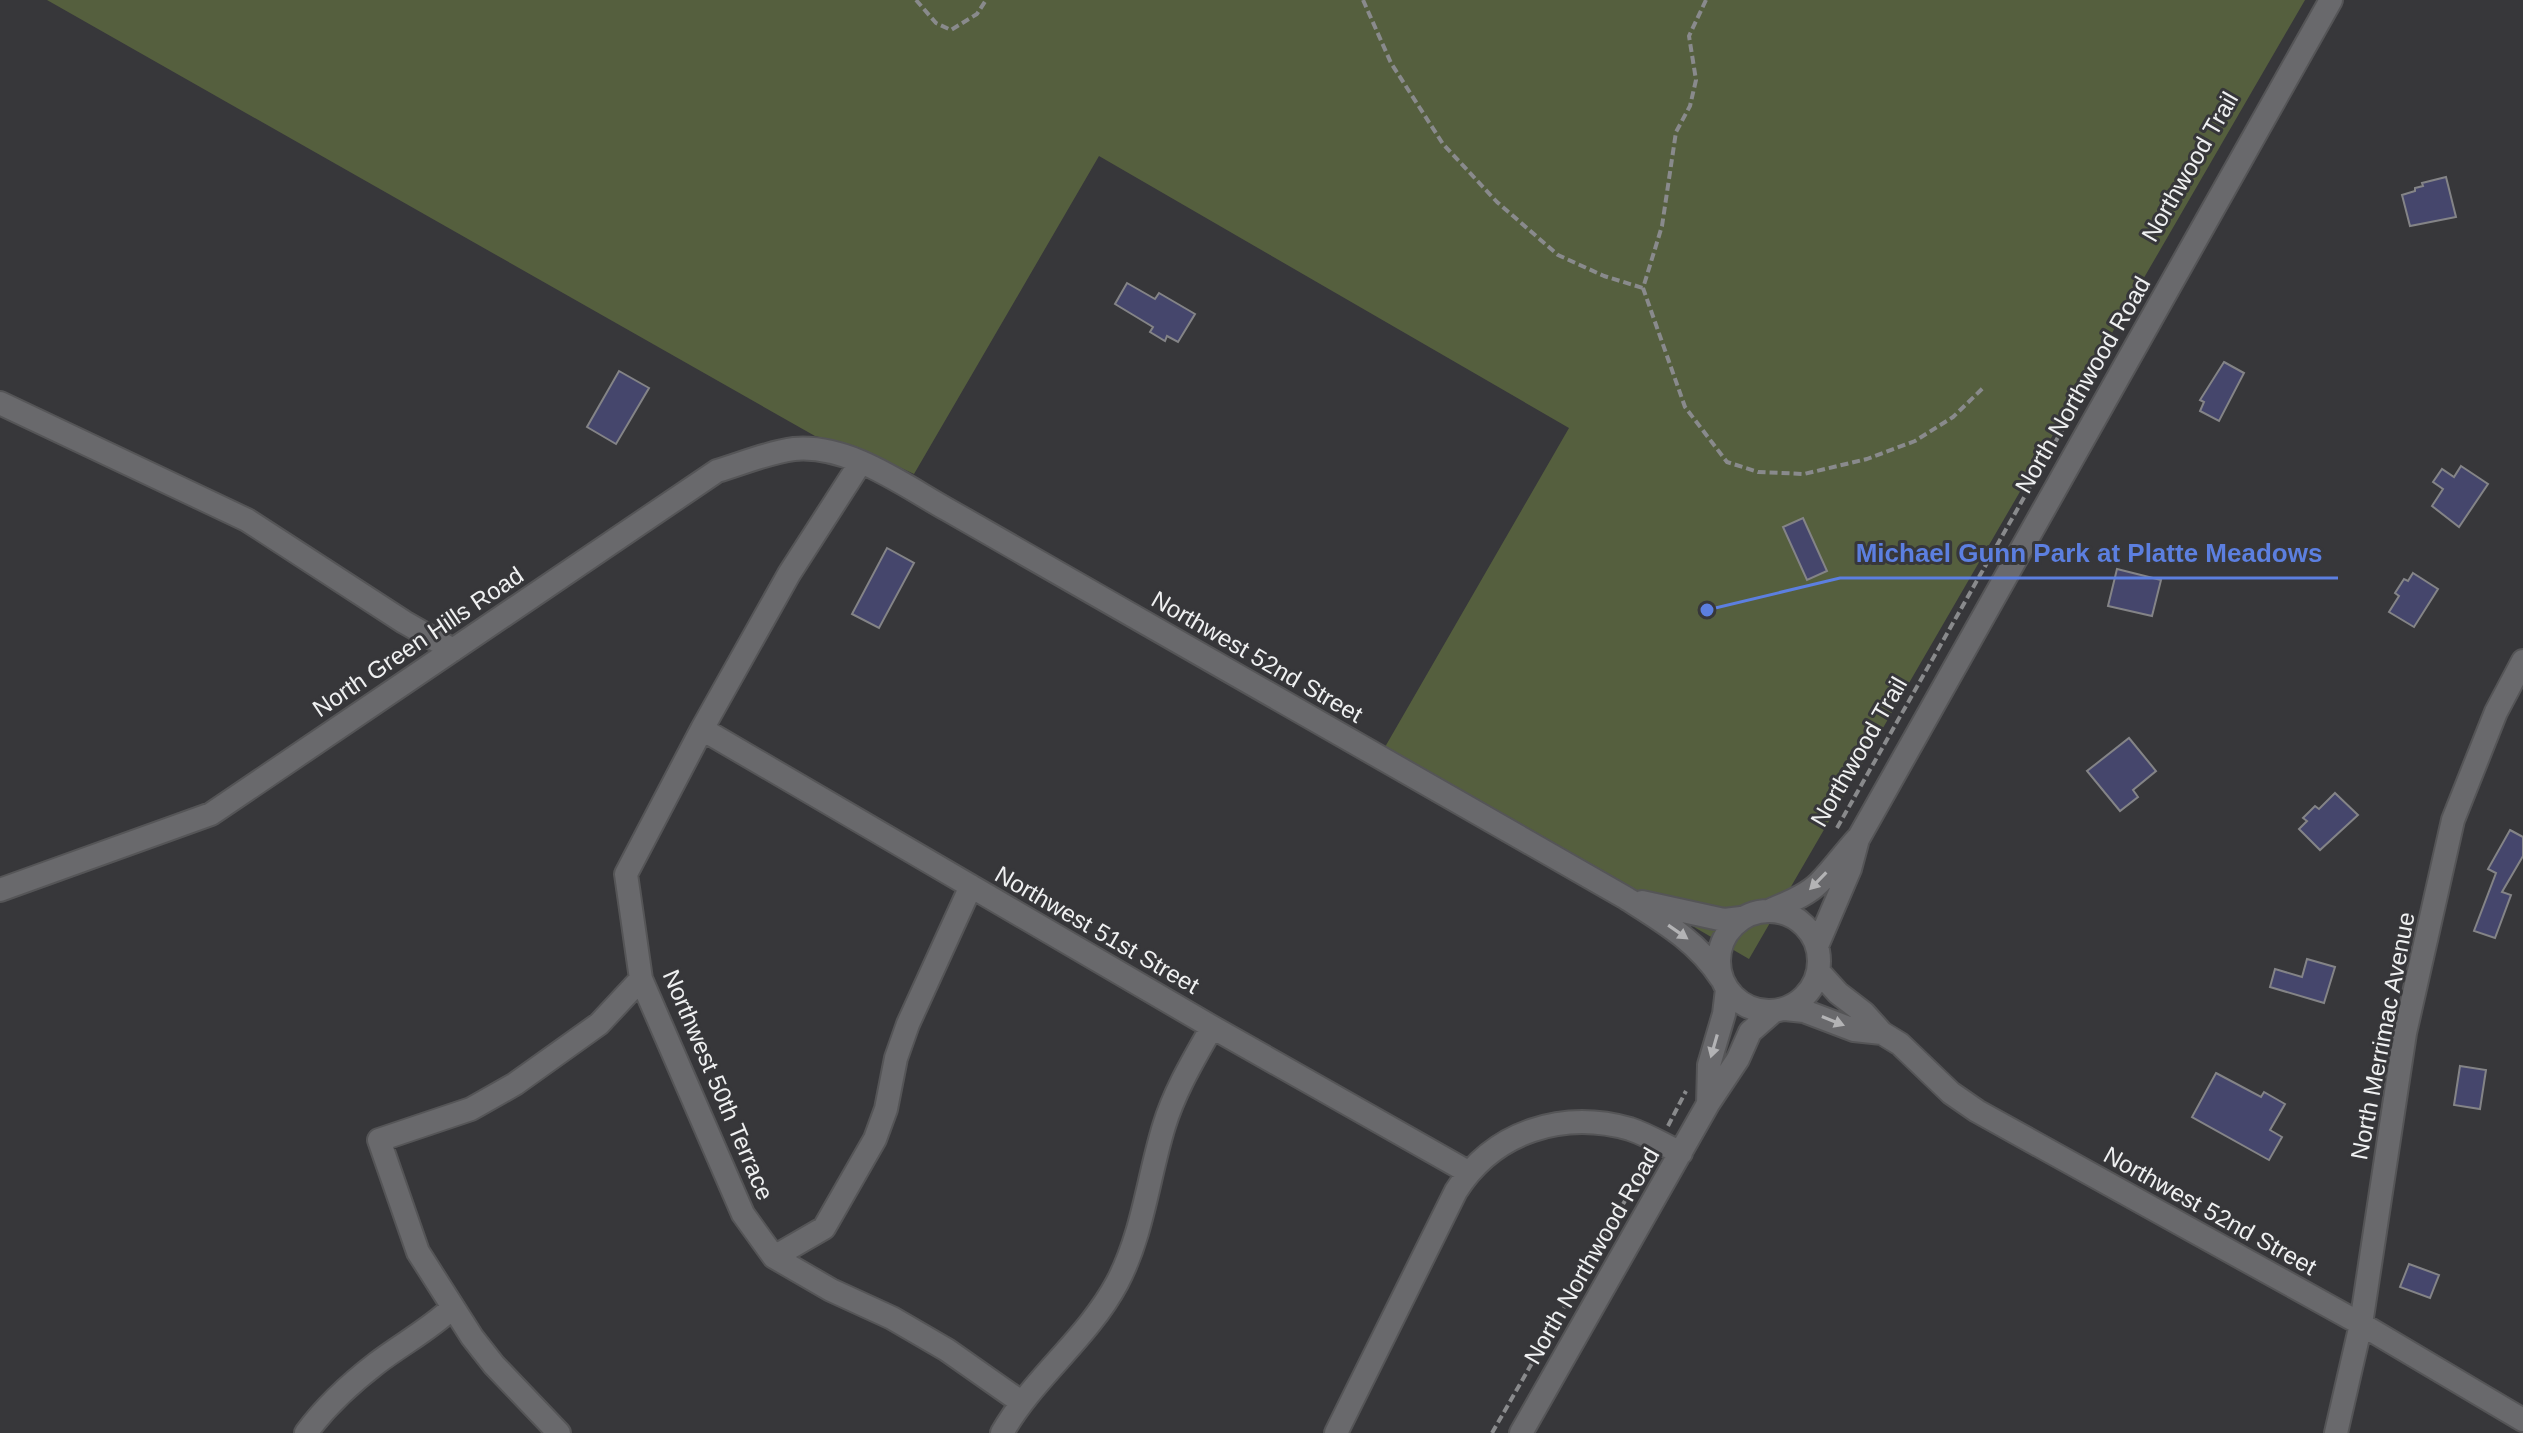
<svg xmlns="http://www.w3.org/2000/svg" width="2523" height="1433" font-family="Helvetica,sans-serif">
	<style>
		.green { fill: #555f3e }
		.building { fill: #45466c; stroke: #848487; stroke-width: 2 }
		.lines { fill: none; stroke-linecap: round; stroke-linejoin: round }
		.minor-casing { stroke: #555557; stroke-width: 26 }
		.path { stroke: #898a8c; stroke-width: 4; stroke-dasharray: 8 4; stroke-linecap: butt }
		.minor { stroke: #69696c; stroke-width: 22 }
		.oneway { fill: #b3b3b5 }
		.labels { text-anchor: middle; stroke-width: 6; stroke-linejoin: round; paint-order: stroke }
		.street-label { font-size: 24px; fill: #eff0f1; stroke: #37373a }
		.leader { fill: none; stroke: #5c7fe0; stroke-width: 3 }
		.callout-dot { fill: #5c7fe0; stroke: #37373a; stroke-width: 3 }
		.callout-label { font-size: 26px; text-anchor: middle; font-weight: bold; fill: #5c7fe0; stroke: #37373a; stroke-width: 6; stroke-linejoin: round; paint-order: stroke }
	</style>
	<rect width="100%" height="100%" fill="#37373a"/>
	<!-- green -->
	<path class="green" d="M47,0H2305L1749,959L1385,747L1569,428L1099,156L914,474L852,445L815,436Z"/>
	<!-- building -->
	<path class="building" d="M2446,177L2456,217L2410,226L2402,195L2415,191V188L2423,186L2422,183Z
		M1127,283L1155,299L1159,293L1195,314L1178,342L1167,336L1165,341L1150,332L1153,327L1115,304Z
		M2224,362L2244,373L2219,421L2200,411L2204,402L2200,400Z
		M619,371L649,388L616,444L587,427Z
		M2461,466L2488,484L2459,527L2432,506L2443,489L2433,482L2442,469L2454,477Z
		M1803,518L1827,571L1807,580L1783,527Z
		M887,548L914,563L879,628L852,614Z
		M2117,569L2161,580L2152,616L2108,606Z
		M2413,573L2438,589L2414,627L2389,612L2399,596L2395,593L2404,579L2408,581Z
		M2129,738L2156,771L2133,790L2138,797L2120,811L2087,771Z
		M2335,793L2358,815L2320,850L2299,829L2307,821L2303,818L2315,806L2319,809Z
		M2510,830L2523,837V856L2502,892L2511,895L2495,938L2474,931L2496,873L2488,869Z
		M2307,959L2335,967L2324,1003L2270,987L2275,969L2302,977Z
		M2460,1066L2486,1070L2480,1109L2454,1105Z
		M2216,1073L2261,1097L2264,1092L2285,1104L2270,1130L2282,1137L2269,1160L2192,1117Z
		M2409,1264L2439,1275L2430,1298L2400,1287Z"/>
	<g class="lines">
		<!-- minor casing -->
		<g class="minor-casing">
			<path id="minor" d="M0,403L247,520L404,622L453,650
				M861,462L789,574L702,729L626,874L641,979L743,1214L774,1257L831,1290L892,1318L947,1350L1021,1402
				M702,729L1212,1027L1468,1172
				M0,890L211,814L717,471C741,464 769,452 794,449C849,444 903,485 948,510L1626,898C1662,921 1697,941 1721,978
				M1642,902L1724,920L1741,918
				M1719 961a50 50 0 1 1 100 0a50 50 0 1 1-100 0Z
				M1769,911C1786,903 1806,896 1819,883C1833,869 1844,853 1857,839
				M1817,946L1850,869L1858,839L2331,0
				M1818,971L1838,993L1864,1013L1882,1033L1900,1044L1951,1093L1977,1111L2361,1324L2523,1420
				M1785,1009L1804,1011L1854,1030L1882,1033
				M1708,1104L1709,1065L1724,1014L1727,989
				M774,1257L824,1228L875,1139L886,1109L896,1058L908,1024L971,886
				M306,1433C325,1407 351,1383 377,1363C402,1344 430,1329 452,1308
				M559,1433L494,1365L472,1337L418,1252L379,1140L471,1109L515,1084L599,1024L641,979
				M1002,1433C1033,1378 1087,1339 1117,1283C1143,1234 1148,1178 1164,1126C1175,1090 1194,1059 1212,1027
				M1336,1433L1456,1191C1494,1131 1563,1110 1630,1129C1648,1135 1664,1145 1681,1153
				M1521,1433L1708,1104L1738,1059L1750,1032L1774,1011
				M2336,1433L2361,1324L2405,1033L2453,820L2496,712L2523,661"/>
		</g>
		<!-- path -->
		<path class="path" d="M916,0L936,23L951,30L977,14L986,0
			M1363,0L1391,63L1443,144L1497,202L1558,255L1604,276L1643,288
			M1706,0L1689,36L1696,80L1690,106L1676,132L1662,226L1643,288L1685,407L1727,462L1758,472L1804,474L1867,459L1915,441L1953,417L1983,388
			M1837,828L2095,372
			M1668,1126L1686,1091
			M1492,1433L1650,1157"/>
		<!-- minor -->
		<use href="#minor" class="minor"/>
	</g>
	<!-- one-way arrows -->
	<defs><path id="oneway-solid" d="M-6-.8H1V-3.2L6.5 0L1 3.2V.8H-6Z" transform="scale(2)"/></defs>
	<g class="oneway">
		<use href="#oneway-solid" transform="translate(1818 881) rotate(134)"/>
		<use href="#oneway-solid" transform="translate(1678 932) rotate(35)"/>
		<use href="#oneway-solid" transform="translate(1833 1021) rotate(22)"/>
		<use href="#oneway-solid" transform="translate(1714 1046) rotate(106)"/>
	</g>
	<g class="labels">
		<!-- street labels -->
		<g class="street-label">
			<text transform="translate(2190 167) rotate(-60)" y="8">Northwood Trail</text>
			<text transform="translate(2083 385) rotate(-60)" y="8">North Northwood Road</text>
			<text transform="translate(418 642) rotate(-34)" y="8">North Green Hills Road</text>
			<text transform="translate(1257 657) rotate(30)" y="8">Northwest 52nd Street</text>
			<text transform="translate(1859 752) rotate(-60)" y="8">Northwood Trail</text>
			<text transform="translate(1097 930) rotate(30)" y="8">Northwest 51st Street</text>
			<text transform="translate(2383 1036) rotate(-79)" y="8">North Merrimac Avenue</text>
			<text transform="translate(718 1085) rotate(67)" y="8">Northwest 50th Terrace</text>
			<text transform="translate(2210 1211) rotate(29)" y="8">Northwest 52nd Street</text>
			<text transform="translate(1592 1256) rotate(-60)" y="8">North Northwood Road</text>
		</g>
	</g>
	<!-- callouts -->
	<path class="leader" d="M1707 610L1840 578H2338"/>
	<circle class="callout-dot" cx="1707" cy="610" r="8"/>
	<g class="callout-label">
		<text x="2089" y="562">Michael Gunn Park at Platte Meadows</text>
	</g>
</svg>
